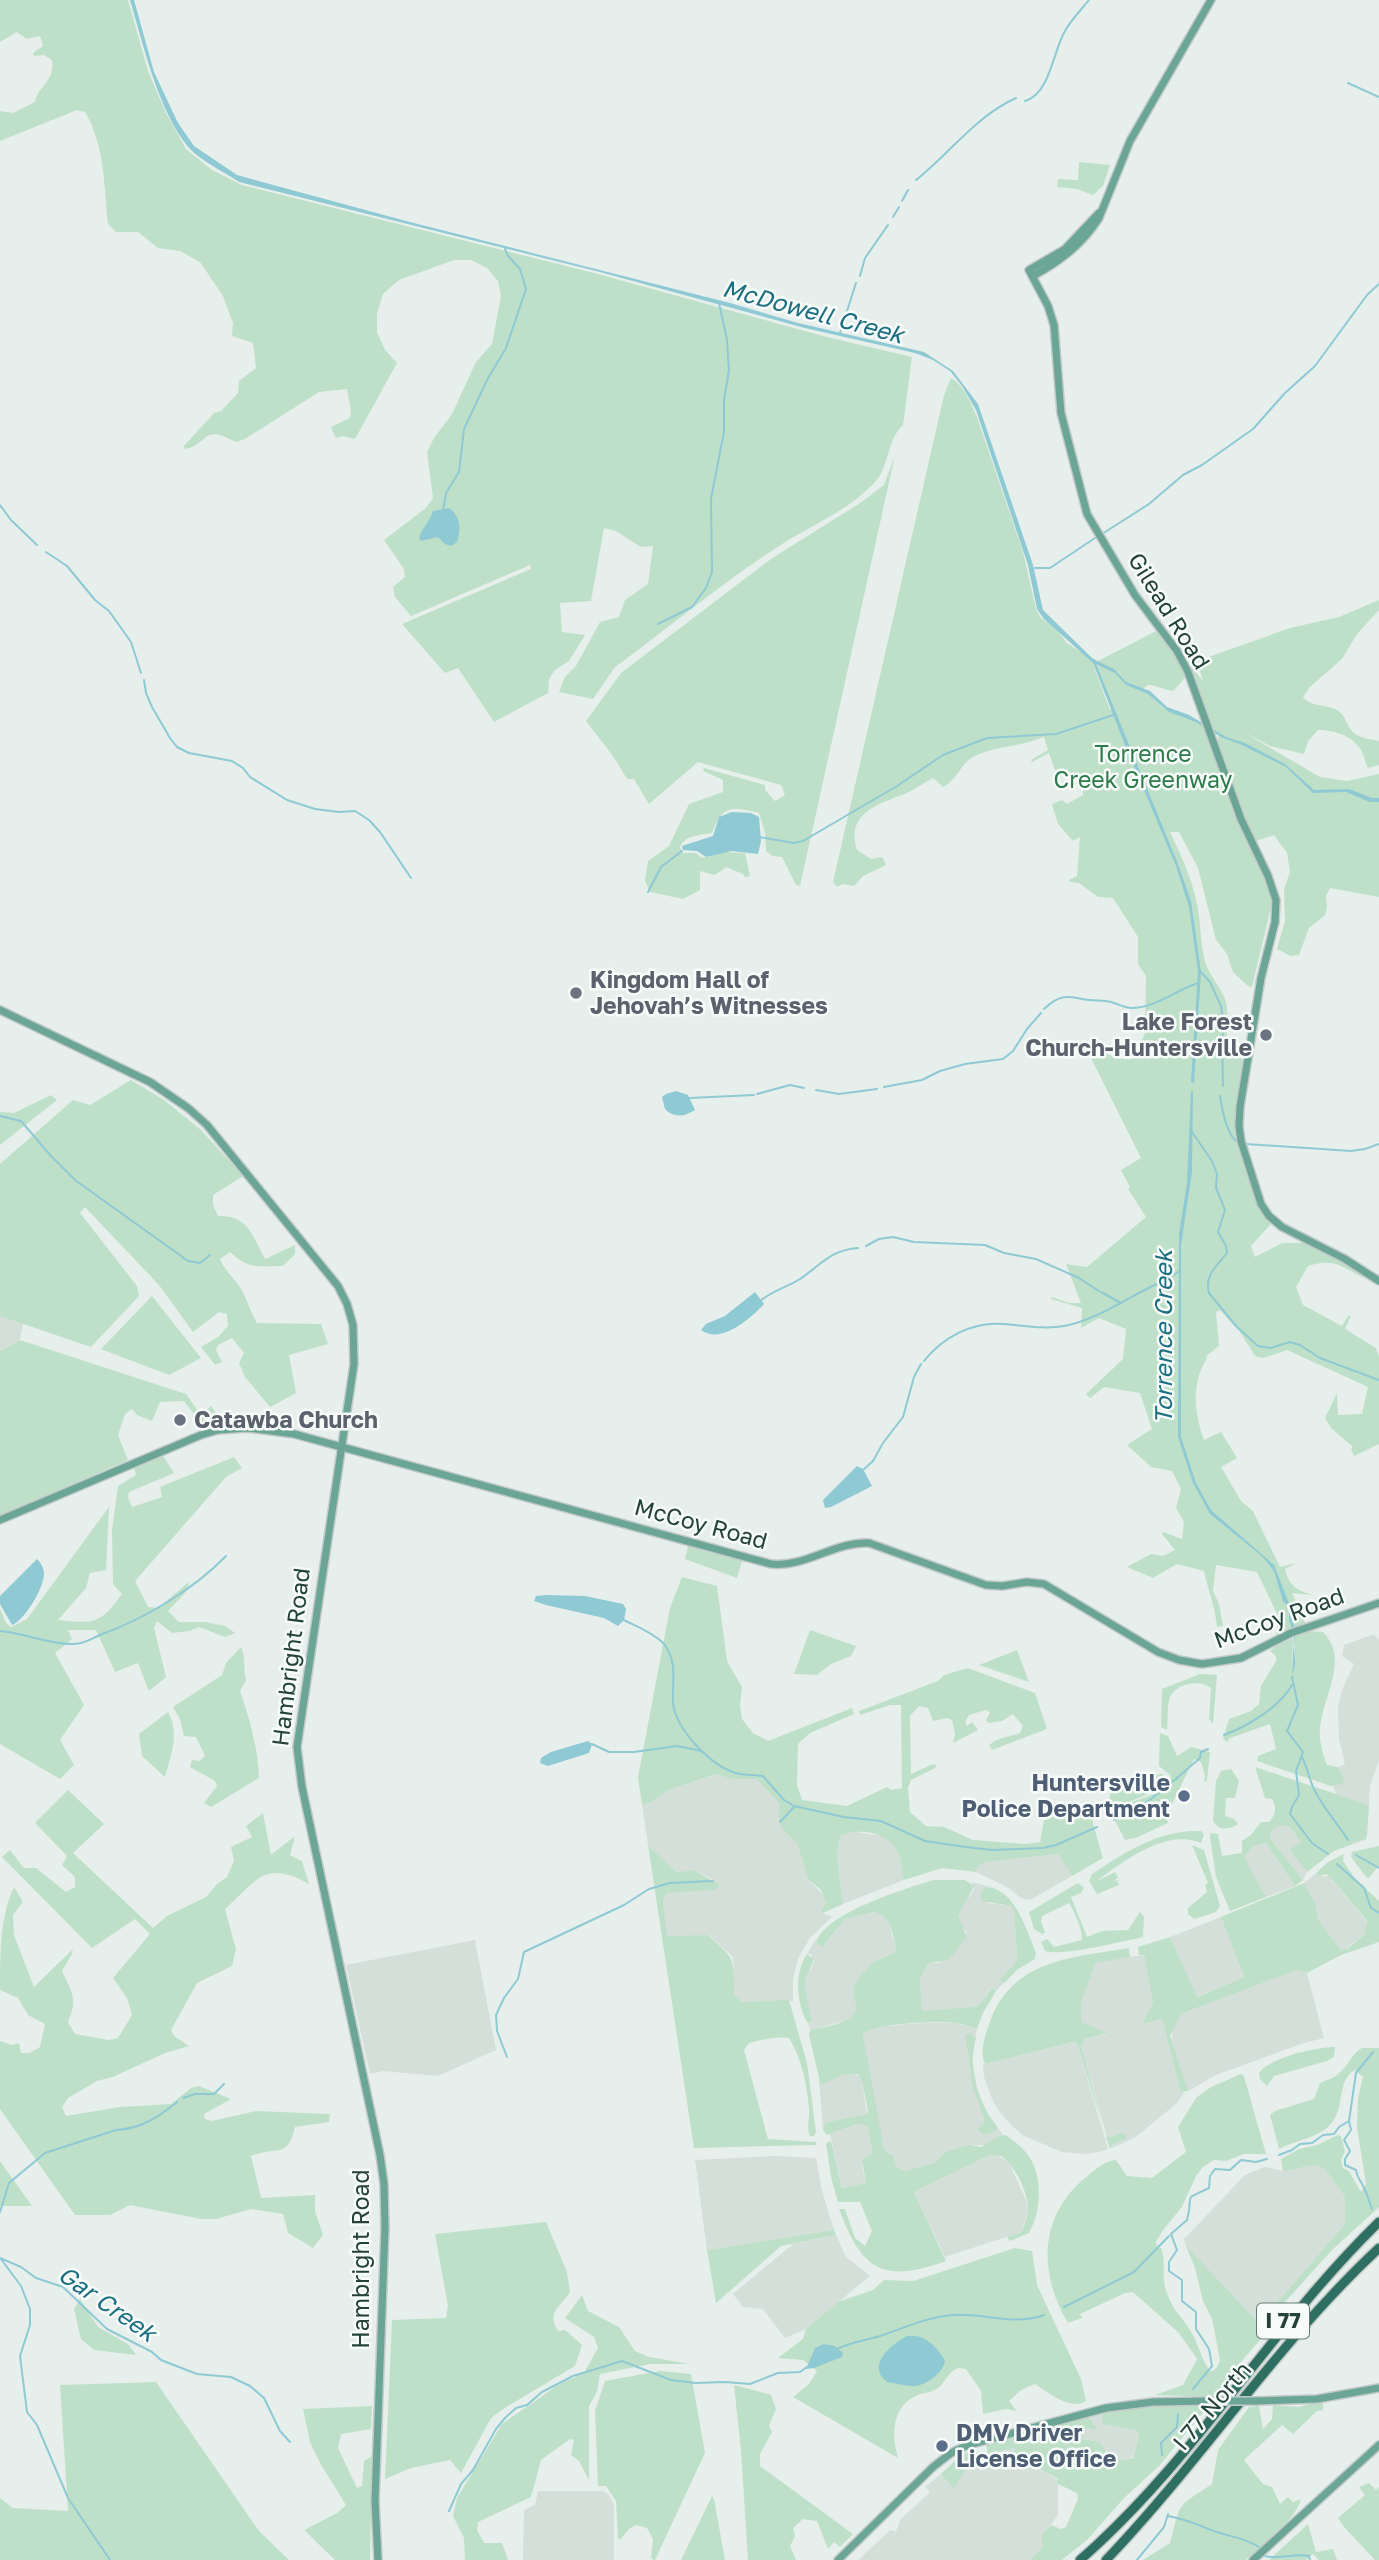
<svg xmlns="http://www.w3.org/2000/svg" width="1379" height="2560" font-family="'Golos Text',sans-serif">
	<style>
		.built { fill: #d4dfda }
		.green { fill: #bfe0c8 }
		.water { fill: #8ec9d4 }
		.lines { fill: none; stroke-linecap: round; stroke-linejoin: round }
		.stream { stroke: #8ec9d4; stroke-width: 2 }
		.major-casing { stroke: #c2cac8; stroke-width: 10 }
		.highway-casing { stroke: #c2cac8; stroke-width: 12 }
		.major { stroke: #6aa596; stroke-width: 7 }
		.highway { stroke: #2f6f62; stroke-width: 9 }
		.major-bridge-casing { stroke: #c2cac8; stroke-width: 10; stroke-linecap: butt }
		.major-bridge { stroke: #6aa596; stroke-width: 7 }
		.worship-dot { fill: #6b7280; stroke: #f7fbf9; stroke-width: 2.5 }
		.service-dot { fill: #5c6f8a; stroke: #f7fbf9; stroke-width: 2.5 }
		.labels { text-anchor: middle; stroke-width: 5; stroke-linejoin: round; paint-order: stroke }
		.shield { fill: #f7fbf9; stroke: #637a73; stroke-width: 2 }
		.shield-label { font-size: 21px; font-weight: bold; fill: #24423a }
		.street-label { font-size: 23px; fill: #24423a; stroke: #f7fbf9 }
		.park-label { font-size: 23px; fill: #2d7a4b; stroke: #f7fbf9 }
		.worship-label { font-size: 23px; font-weight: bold; fill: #5b616d; stroke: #f7fbf9; text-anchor: start }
		.service-label { font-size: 23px; font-weight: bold; fill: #4e5e75; stroke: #f7fbf9; text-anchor: end }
		.water-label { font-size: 24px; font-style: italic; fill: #1c6f80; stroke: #f7fbf9 }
	</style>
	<rect width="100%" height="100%" fill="#e6efeb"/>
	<!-- built -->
	<path class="built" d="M0,1316L23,1323L20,1340L0,1351Z
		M1374,1634L1379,1640V1761L1370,1785L1367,1835L1365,1840L1356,1841L1327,1772L1345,1764L1339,1739L1338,1706L1342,1690L1354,1664L1342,1656L1344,1645Z
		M718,1774L731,1779H756L779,1803V1821L784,1830L797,1843L808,1879L823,1895L826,1903L821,1910L823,1913L832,1917L810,1938L798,1959L793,1979V2001L742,2002L734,1995V1963L732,1956L709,1935L666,1937L663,1901L667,1893L714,1880L694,1870L676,1872L648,1845L642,1805L651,1802L669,1790Z
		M1280,1825L1290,1827L1300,1843L1290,1850L1307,1872L1303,1880L1270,1838L1271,1831Z
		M850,1831L882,1836L894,1845L899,1855L904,1880L843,1904L837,1854L840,1836Z
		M1266,1843L1295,1886L1266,1897L1243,1857L1252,1847Z
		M1059,1854L1072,1876L1030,1900L1021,1898L1007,1887L976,1872L978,1866L985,1862Z
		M1316,1873L1319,1876H1329L1367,1922L1365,1934L1344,1950H1341L1319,1921L1316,1908L1304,1883Z
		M972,1882L990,1887H986L987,1903L1011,1906L1014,1910L1017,1956L1016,1962L1002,1977V1982L1004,1983L996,1991L991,1988L980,2004L973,2007L922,2012L920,1978L929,1963H939L967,1932L962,1927L958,1916L959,1911L974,1890Z
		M874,1912L881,1913L889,1923L896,1951L890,1956L879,1959L853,1993L857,2009L849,2020L810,2030L808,2023H811L805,1988L806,1979L814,1962L811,1954H807L816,1939V1943L822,1947L845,1919Z
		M1221,1917L1244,1977L1196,1997L1170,1937Z
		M475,1940L496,2050L438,2076L383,2071L370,2074L346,1965Z
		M1144,1955L1153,2002L1142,2024L1162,2019L1180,2084V2090L1184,2093L1177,2103L1136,2137L1112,2148L1113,2144L1123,2140L1121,2133L1111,2137H1107L1081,2046L1085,2039L1107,2034L1081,2022V2003L1095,1962Z
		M1297,1970L1307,1973L1324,2038L1304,2043L1216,2075L1188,2091L1171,2042L1173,2028L1181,2014Z
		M921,2023H956L977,2029L972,2057L977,2088L986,2111L1003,2135L986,2145H974L945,2152L936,2162L905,2171L899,2170L895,2167L893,2155L887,2153L884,2149L881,2139L863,2034L874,2027Z
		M1074,2042L1077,2043L1108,2149L1099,2152L1086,2154L1062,2152L1024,2136L1013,2127L998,2110L992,2099L984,2077L983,2065L985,2064Z
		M851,2073L861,2077L867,2114L828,2122L824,2125L823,2130L819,2079L823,2084L833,2078Z
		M857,2124L867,2125L873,2153L862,2166L866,2183L842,2188L830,2134Z
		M996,2154L1009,2163L1026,2200L1028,2210L1022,2232L945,2257L914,2192L990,2155Z
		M775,2156L816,2158L822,2191L834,2230L707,2250L695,2160Z
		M1315,2165L1325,2169L1345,2197V2224L1259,2323L1186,2247L1184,2239L1245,2175L1265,2167L1283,2171Z
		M836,2235L846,2257L870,2276L806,2329L785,2338L763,2309L743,2307L733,2294L793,2244Z
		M1103,2413V2424L1136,2430L1139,2436L1133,2457L1120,2460L1109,2457L1100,2442L1082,2439L1080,2435L1082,2430L1087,2428L1095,2430L1087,2416Z
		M1014,2448L1017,2457L1058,2480V2515L1043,2535L1042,2548L1029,2560H858L887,2533L890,2530L896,2532L900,2520L929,2493V2490L925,2487L941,2474L954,2488L971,2460Z
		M538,2491H603L609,2495L614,2505V2560H523L524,2510L535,2505Z"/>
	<!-- green -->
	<path class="green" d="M0,0H128L148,71L166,113L186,149L212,170L242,185L594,273L823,336L912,357L903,425C886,441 890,466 875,482C848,512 806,527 773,550C721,584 672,625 622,662L615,667L593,699L559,692L565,677L576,666L600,622L619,617L625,600L648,584L653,546L641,547L616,531L604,528L591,601L560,603L562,632L585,635L569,661L555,670L549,679L548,693L494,722L458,668L445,673L402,624L531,569L530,565L411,616L395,597L393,587L405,577L404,569L384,540L426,508L433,498L427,452L434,438L452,414L476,362L492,344L501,296L498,281L487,268L471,260H454L399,280L383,294L377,313V332L385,350L397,363L355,439L343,436L336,438L331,427L350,418L351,410L347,389L319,392L245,439L236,442C199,423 212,444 184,449V446L214,413L221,411L238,393L239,381L256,368L253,343L232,336L233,323L223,296L200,262L180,251L158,248L138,232H116L108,224C104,187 105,145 85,112L77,110L0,141V111L13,113L35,102C39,84 55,82 52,60L44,55L34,56L33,53L43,46L40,36L27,39L17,32L0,42Z
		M1079,162L1110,165L1103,186L1093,195L1077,189L1057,187L1058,179L1078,180Z
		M951,378C964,385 971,404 977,417L1023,552L1036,609L1041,618L1056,629L1067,643L1087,656L1092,662L1110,710L1112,708L1091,657L1098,661L1158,630L1178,656L1186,677L1173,691C1164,690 1157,685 1148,685L1143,689L1164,708L1201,722L1233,807L1270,892L1272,903L1252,987L1248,986L1233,972L1227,954L1216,940L1198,868L1179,832H1170C1181,855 1192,879 1197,904C1201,922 1200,940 1204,958C1208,975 1221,986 1226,1002C1230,1018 1225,1035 1227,1051L1230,1056L1244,1059L1236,1107V1130L1260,1211L1271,1224L1251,1246L1255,1257L1282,1243H1311L1365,1274L1364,1278C1340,1266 1335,1258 1308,1266L1296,1287L1303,1305L1342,1326L1349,1315L1351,1316L1345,1329L1376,1348L1379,1356V1444L1354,1456L1351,1449L1353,1447L1331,1428L1325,1418L1337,1393L1338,1415L1362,1414L1368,1387L1287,1350L1263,1358L1255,1356L1240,1332L1220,1310L1216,1312L1219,1346L1206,1356L1207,1358C1191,1384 1194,1412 1204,1440L1221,1432L1237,1458L1221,1467L1241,1501L1253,1511L1280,1567L1296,1563L1285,1569C1289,1587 1298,1591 1314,1595L1292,1593L1305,1623L1276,1635L1278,1616L1257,1572L1216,1565L1213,1591L1219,1604L1223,1626L1217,1627C1215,1607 1208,1590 1204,1571L1177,1564L1153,1578L1127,1567L1151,1554L1163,1556L1175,1550L1162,1534L1163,1532L1182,1539L1184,1522L1176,1508L1181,1489L1172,1471L1151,1467L1127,1445L1152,1429L1140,1393L1104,1387L1090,1398L1086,1394L1123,1359L1126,1329L1099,1318L1081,1328L1082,1308L1051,1299L1052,1297L1069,1303H1081L1066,1264L1087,1267L1146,1217L1128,1189L1130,1187L1121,1170L1141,1158L1089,1054L1098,1048C1109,1056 1118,1060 1133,1059L1145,1033L1146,976L1138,964V937L1113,898L1098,897L1079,883L1070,882L1069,880L1077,876L1080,837L1073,841L1058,824L1052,804L1062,800L1067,804L1083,795V779L1055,770L1049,753L1032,762L1031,760L1048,750L1044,737C1023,746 1000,746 979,754C960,761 960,778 943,787L933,778C925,782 917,788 909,792C881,804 845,811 857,850L871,859L882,857L886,865L863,876L854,886L843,884L837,887L833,882L944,395Z
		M895,455L800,886L796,885L782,857L772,856L766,851L765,833L759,813C730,806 722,806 712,833C700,835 685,835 680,847L683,853H696L702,858L725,852L745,853L750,876L745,877L743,874L726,867L715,875L700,871V890L683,899L650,892L645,881L648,861L669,846L689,804L723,792V780L703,771L704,768L765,785V790L775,801L785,795L781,785L698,762L649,804L634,779H627L613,756L586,721L621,673L771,559L860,503L884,485Z
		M1379,600V610L1357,634L1342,659L1310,687L1303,697C1311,707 1324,704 1335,709C1346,714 1345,723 1352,731C1358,738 1370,739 1379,741V765L1368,768C1365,763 1365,758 1362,752C1354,736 1335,730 1318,730L1308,741L1304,754L1270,746L1243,732L1320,777L1347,781L1379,774V897L1330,888L1326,896L1327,908L1325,915L1309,928L1299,955L1291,956L1277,949L1285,921L1284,889L1290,872L1287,853L1274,835L1253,842L1217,740L1219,736L1214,731L1189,664L1203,681L1198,664L1200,660L1290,628L1339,617Z
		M131,1080L164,1100L201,1130L243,1176L213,1195V1205L218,1216C249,1215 252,1236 265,1259L295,1245V1254L283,1266C257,1266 250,1270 230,1252L220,1259C225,1271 233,1277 240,1287C246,1296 250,1312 257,1323L321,1324L328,1344L289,1355L296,1393L270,1407L245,1377L239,1363L244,1353L232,1338L218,1345L216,1350L222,1362L215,1365L201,1347L218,1337L228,1326L227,1314L219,1312L193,1332L159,1285L85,1207L80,1213L137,1286L139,1296L91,1347L0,1316V1164L73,1100L90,1105Z
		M51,1095L57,1100L0,1145V1112L14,1113Z
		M152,1296L201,1358L169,1375L101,1349Z
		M20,1340L186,1394L201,1415L211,1406L223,1423L204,1427L184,1401L160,1402L152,1421L137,1415L132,1409L125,1414L118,1435L128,1460L0,1515V1351Z
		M163,1456L174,1473L129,1492L128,1498L132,1507L162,1497L160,1487L234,1457L242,1468L226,1477L135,1581L148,1607L158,1608L190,1581L185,1593L168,1611L179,1622H205L225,1626L235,1633L225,1637L199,1627L189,1631L172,1633L157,1621L154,1628L166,1677L149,1691L138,1663L115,1672L96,1630H68L72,1639L55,1653L84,1705L60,1740L74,1765L60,1779L0,1744V1609L6,1623L11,1627L27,1619L109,1507L106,1570L90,1573L86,1588L58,1620C95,1624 100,1624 122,1594L113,1584L112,1530L118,1486L136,1475L134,1467Z
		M688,1546L742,1561L737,1578L685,1559Z
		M682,1577L717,1586L727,1661L742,1687L740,1706L742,1719L753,1733L768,1741L852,1708L854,1714L810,1733L798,1744L797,1785L802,1800L847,1806L887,1787L891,1790L902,1788L901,1705H890L860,1715L859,1711L938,1681L944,1675L968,1668L1035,1693L1047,1729L992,1750L989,1745C999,1737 1009,1737 1020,1733L1023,1726L1013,1714L1002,1721L989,1723L986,1720L990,1713L986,1710L969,1715L965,1722L967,1726L972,1722L978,1730L953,1743L955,1734L952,1720L947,1718L933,1721L928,1708L919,1706L910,1716L911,1774L933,1764L937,1765L935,1768L911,1780L908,1788L910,1812L926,1826L944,1827L973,1840L1026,1844L1042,1842L1040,1841L1044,1820L1084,1805L1091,1811C1091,1819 1100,1847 1103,1858L1072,1876L1058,1854L986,1862L978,1866L976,1872L942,1868L904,1880C901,1871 902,1861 898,1853C889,1832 859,1827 840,1836L837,1854L843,1904L823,1913L821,1910L826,1903L821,1890L808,1879L797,1843L784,1831L779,1821V1803L756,1779H731L717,1774L669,1790L651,1802L642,1805L638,1777L670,1608Z
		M810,1630L856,1646L851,1656L831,1664L817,1675L794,1674Z
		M1305,1631L1323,1632C1350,1660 1323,1696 1320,1727C1319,1740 1322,1753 1327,1765L1338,1767L1344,1779L1343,1784L1331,1786L1257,1761L1258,1756L1276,1749L1270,1724L1230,1738L1227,1742L1223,1739L1229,1719L1251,1711L1259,1704L1261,1686L1276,1661V1656L1270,1651L1277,1645L1293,1638L1292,1675C1296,1661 1293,1649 1296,1636Z
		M241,1647C246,1657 243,1669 246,1680L240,1691C250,1720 258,1747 259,1778L211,1807L204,1803L217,1786L215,1781L190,1767L192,1760L199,1761L205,1756L196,1737L184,1736L180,1719L173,1707L222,1675L226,1663Z
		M1017,1650L1029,1682L979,1665Z
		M1200,1674L1217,1675L1213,1724L1209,1719L1211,1688C1199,1678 1172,1684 1169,1701C1167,1710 1168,1721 1167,1730L1161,1727L1162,1689Z
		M168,1712C180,1735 171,1753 165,1777L142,1756L139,1734Z
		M1160,1733L1168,1736L1177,1756L1191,1747L1210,1752L1207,1781L1204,1782L1205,1776L1201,1762L1194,1759L1166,1816L1168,1823L1138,1837L1125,1840L1112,1815L1113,1809L1162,1791L1171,1779L1170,1775L1159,1766Z
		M1255,1767L1369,1805L1367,1835L1366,1839L1334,1851L1307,1872L1290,1850L1300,1842L1290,1827L1280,1825L1271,1831L1270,1838L1303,1880L1295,1886L1266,1843L1252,1847L1244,1857L1266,1897L1230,1911L1216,1877L1210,1836L1211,1833L1218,1834L1222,1856L1242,1853V1841L1251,1835L1261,1822H1269C1276,1814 1277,1808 1272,1799L1265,1798Z
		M1231,1769L1239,1781L1235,1798H1226L1225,1816L1234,1819L1238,1824C1230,1830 1218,1831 1213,1821L1216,1781L1221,1771Z
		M1160,1774H1163L1167,1780C1163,1790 1119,1808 1108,1806L1110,1794Z
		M68,1790L104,1824L73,1853L153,1928L167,1916L206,1897L217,1884L227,1877L234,1861L231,1847L252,1837L246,1826L263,1813L271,1855L295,1836L290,1855L302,1861L309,1884C265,1860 258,1879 225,1909L236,1949L232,1966L197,1983L171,2030L174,2036L189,2046L165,2053L113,2077L97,2081L68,2098L62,2107L66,2116L120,2107L171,2104L191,2088L199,2086L231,2099L204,2114L205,2119L212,2121L256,2111L330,2114L329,2122L295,2127C287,2160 278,2145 251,2156L261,2198L315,2195V2211L323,2235L313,2248L288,2233L283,2214L251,2209L216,2219H201L130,2205L110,2215H75L0,2109V2041L12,2045L19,2043L21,2053H30L40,2047L45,2024L28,2015L18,1998L0,1990C0,1956 0,1915 14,1887L23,1902L13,1915L14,1935L34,1987L72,1950L73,1952L62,1971C72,1993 78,1999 68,2022L75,2034L109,2040L118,2038L132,2015L127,1998L113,1978L150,1934L135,1919L92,1948L2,1857L10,1850L24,1868H36L66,1892L75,1887V1877L62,1865L67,1856L35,1823Z
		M1201,1831L1204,1834L1201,1843C1167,1828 1123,1861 1097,1881L1115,1872L1118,1877L1113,1882L1117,1880L1119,1885L1097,1894L1089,1881L1092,1874C1125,1852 1160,1829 1201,1831Z
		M648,1845L676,1872L694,1870L718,1884V1888L713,1890L667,1893L663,1901L667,1936L708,1935C736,1960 734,1958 734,1995L742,2002L789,2000L807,2063L816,2132L814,2136H810C806,2128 810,2118 809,2109C807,2085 802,2059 789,2038C775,2036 762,2040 749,2043L744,2050L768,2139L816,2142V2145L694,2148Z
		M1192,1845L1204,1850L1220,1906L1216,1912L1194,1919L1188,1914V1908L1207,1892L1205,1885L1208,1883Z
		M1379,1846V1865L1369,1878L1366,1877L1351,1857L1352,1852Z
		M1344,1854L1343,1861L1354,1877L1379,1901V1942L1341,1955L1307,1973L1297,1970L1181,2014L1170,2036L1188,2091L1181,2092L1162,2019L1142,2024L1153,2002L1144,1955H1139L1138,1947L1170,1937L1197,1997L1244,1977L1221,1917L1304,1883L1315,1903L1319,1921L1341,1950L1347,1949L1365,1934L1367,1921L1331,1878L1326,1874L1319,1876L1316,1873L1328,1862Z
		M933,1880H965L974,1886L958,1916L967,1937L949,1960L929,1963L920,1978L922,2011L973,2007L980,2004L992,1988L996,1991L983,2013L977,2029C970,2027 963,2024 955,2023C938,2021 874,2023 863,2034L884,2149L887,2153L893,2155L896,2167L905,2171L936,2162L945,2152L969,2145L981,2147L999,2136L1006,2135C1015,2142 1024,2148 1030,2158C1043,2179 1041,2212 1029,2233L1010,2241L1007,2237L1022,2232C1024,2225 1027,2218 1028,2211C1029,2193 1015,2166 1001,2156L990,2155L914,2192L946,2261C882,2284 862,2270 839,2209H845L855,2238L865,2246L872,2231L860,2202H838L831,2177L826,2143L831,2141L842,2188L866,2183L862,2160L873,2153L867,2126L857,2124L827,2135L823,2130L824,2125L828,2122L867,2114L868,2110L861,2078L857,2074L842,2075L823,2084L820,2082L809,2035L810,2030C827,2026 849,2025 857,2009C856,2004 853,1997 853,1992C853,1981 868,1967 876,1961C883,1957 890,1956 896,1951C893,1935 892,1916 874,1912L845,1919L822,1947L816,1943C824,1913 905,1889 933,1880Z
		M1078,1883L1084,1888L1081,1893L1071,1897L1087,1937L1102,1931L1128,1930L1140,1912L1144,1917L1143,1937C1124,1941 1060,1957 1045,1951L1041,1942L1047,1939L1054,1947L1082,1940C1082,1928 1075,1913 1069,1903L1042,1916L1041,1921L1045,1933L1042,1934L1034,1929L1029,1912Z
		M986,1887C1014,1887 1027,1931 1036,1953L1035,1959L1018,1969L1004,1983L1000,1980L1002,1977L1016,1962L1017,1956L1014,1911L1011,1906L982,1901L981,1892Z
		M1129,1948L1130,1957L1095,1963L1081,2003V2022L1108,2033L1085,2039L1081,2046L1106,2137H1111L1121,2133L1126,2134L1125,2139L1113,2144L1110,2149L1077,2043L1073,2042L985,2064C980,2053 984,2039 988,2027C1009,1960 1069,1958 1129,1948Z
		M807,1954L814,1959L806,1979L805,1988L812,2021L808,2023C796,2005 794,1972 807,1954Z
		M965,2034H970L976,2038C967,2070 978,2103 998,2128L988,2134H982L977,2129L984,2123V2118L973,2088Z
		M1335,2047L1334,2057L1327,2061L1274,2076L1267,2086L1260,2079L1259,2073C1269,2058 1316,2047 1335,2047Z
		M1362,2048H1379V2207L1332,2250L1275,2313L1260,2340L1233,2371L1216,2397L1155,2395L1183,2385L1197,2359L1179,2333L1133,2292L1125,2293L1080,2314L1082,2318L1068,2323C1039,2275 1038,2218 1084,2179C1094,2171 1103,2161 1116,2160L1127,2176L1152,2178L1186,2152L1178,2127L1196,2098L1211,2087L1241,2074L1244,2076L1266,2154H1244L1226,2161L1214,2160L1203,2167L1196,2176L1182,2207L1163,2230L1156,2242L1157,2248H1161C1166,2261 1162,2274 1165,2287C1172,2312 1182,2315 1193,2335C1199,2347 1202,2360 1210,2371C1216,2371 1218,2366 1220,2360L1212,2319L1203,2301L1195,2268L1186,2246L1259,2323L1345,2224V2197L1325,2169L1315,2165L1283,2171L1281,2159L1299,2149L1317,2145L1338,2135L1341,2136L1345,2151L1341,2160L1343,2168L1349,2171L1361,2192L1366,2184L1357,2127L1358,2098L1363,2077L1355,2070C1338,2079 1344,2102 1335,2118C1324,2138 1297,2139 1279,2149L1270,2115L1275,2111L1314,2099L1320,2083C1326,2080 1332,2079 1337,2075C1348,2067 1351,2054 1362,2048Z
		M0,2161L32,2206H0Z
		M546,2222L567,2272L570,2292C560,2308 546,2311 558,2331L565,2330L582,2345L575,2366L503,2409L491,2418L461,2473L450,2460L411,2468L385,2479L392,2320L446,2318L448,2306L435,2234Z
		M834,2230L836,2235L781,2246L716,2303L707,2250Z
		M1015,2248L1032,2251L1037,2285L1081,2379L1086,2401C1071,2411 1049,2393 1035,2384L1021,2390L1009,2401L1017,2411L1006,2409L983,2414L981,2391L966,2369L958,2368C948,2372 946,2381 939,2387C932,2393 925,2392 918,2395C892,2405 891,2435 898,2458L793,2397L809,2384L817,2371L803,2360L778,2358L803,2339L806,2329L838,2302L873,2290L884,2280L913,2281Z
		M582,2295L588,2311L619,2327L635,2351L649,2357L689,2364H650L600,2374L597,2392L589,2406V2480L579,2461L571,2455L574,2440L570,2439L541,2460L531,2497L478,2522L477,2530L484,2543H502L508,2560H465L464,2538L453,2516L457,2498L502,2424L558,2385L584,2373L598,2348L594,2337L565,2318Z
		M80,2299L98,2327L128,2344L136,2355L94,2350L81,2339L74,2309Z
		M660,2371L691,2374L705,2453L655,2560H653L651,2557L653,2539L647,2528L636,2525L629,2529L620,2540L618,2538L616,2501L606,2486H598L595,2411L605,2381Z
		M156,2382L259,2531L289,2560H0V2498L13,2508L68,2511L60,2385Z
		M734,2385L771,2395L776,2409L769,2426L772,2432L760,2454V2466L853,2534L840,2547L834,2542L828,2549L817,2521L803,2519L793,2528L795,2536L790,2546L796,2560H748L741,2451Z
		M1315,2402H1323V2410L1317,2411L1293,2434L1282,2425L1244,2460L1263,2484L1272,2487L1280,2504L1288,2497L1293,2502L1301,2499C1294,2523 1264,2543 1246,2560H1143L1170,2543C1182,2501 1174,2509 1212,2484L1218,2450L1249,2407L1259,2406L1263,2429L1272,2419L1273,2405L1299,2407Z
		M1210,2404L1159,2466L1124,2498L1088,2539L1062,2560H1029L1042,2548V2535L1051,2525L1061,2529L1066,2527L1078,2499L1077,2493L1058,2484V2479L1017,2457L1014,2448L988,2455L986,2445L1087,2416L1096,2427L1095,2430L1087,2428L1082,2430L1080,2435L1082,2439L1100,2442L1109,2457L1120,2460L1133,2458L1139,2436L1136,2430L1102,2424L1103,2413L1145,2405Z
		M372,2406L371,2429L341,2434L338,2448L357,2488L362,2486L364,2461L372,2456L370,2560H335L304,2530L337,2513L346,2505L320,2463L310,2442L303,2409Z
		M976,2449L979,2458L971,2461L954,2489L941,2474L961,2455Z
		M1369,2483L1376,2490L1379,2487V2560H1375L1344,2527L1338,2518L1365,2495L1359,2487Z
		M712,2496L714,2499L725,2560H681Z
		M1308,2524L1316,2552L1333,2549L1337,2560H1319L1313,2554L1306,2560H1269Z"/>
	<!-- water -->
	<path class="water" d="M130,0H134L154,72L178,123L194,146L237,175L406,221L730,303L798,323L924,352L953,371L978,404L1033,565L1043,610L1093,659L1114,669L1126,682L1150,691L1167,707L1189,715L1226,737L1245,743L1285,764L1314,790L1349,789L1372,798H1379V802H1370L1346,792L1313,793L1286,767L1242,745L1221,737L1196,722L1169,712L1148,694L1126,685L1115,673L1096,664L1178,864L1191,901L1201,972L1194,1083L1191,1082L1198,971L1189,907L1176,866L1125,745L1093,663L1044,619L1037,609L1028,565L976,410L962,386L950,371L933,360L915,353L805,328L600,272L239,182C226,173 211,166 198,156C162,128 143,43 130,0Z
		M449,508C461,516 461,529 457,542L451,546L445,544L438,537L421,541L419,538C422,528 430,521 433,511Z
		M732,812L751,813L759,817L761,841L758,854L732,851L706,857L697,851L683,850L682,846L713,836L719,817Z
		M676,1091L688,1095L695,1110C684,1117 674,1118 665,1109L662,1097L666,1094Z
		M1191,1091H1193L1192,1172L1181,1245V1437L1196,1483L1211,1510L1274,1565L1288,1601L1295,1611L1292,1619L1296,1633L1294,1646L1295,1664L1292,1677L1294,1635L1289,1620L1290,1609L1283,1601L1274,1571L1263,1557L1210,1514L1193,1483L1178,1437L1179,1234L1187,1183Z
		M755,1292L764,1304C751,1318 721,1345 701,1330L706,1324L725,1316Z
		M857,1466L863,1469L872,1486L831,1507L825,1508L823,1500Z
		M37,1559C41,1563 44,1568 44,1574C44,1588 24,1621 12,1625L0,1604V1596Z
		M546,1595L585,1596L623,1604L626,1609L624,1620L618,1626L604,1618L546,1605L534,1601L536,1596Z
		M588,1741L592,1744L589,1753L548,1766L540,1763L541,1758L551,1752Z
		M907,2336C926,2334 935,2346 945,2360C944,2372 928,2384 916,2386C911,2387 894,2383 887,2382C866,2366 890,2345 907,2336Z
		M824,2344L835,2346L843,2353L842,2357L814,2368L806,2369L815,2348Z"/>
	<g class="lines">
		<!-- stream -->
		<path class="stream" d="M1348,83L1379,97
			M1025,101C1050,94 1053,51 1065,31C1071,20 1081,10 1089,0
			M916,180C950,153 976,116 1016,98
			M902,201L908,190
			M893,217L899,207
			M860,276L865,258L888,225
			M840,333L856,283
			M0,505L11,520L37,545
			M443,511L446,493L459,472L464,429L487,380L506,348L526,289L520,269L508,256L505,249
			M1102,534L1149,504L1183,475L1202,465L1253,429L1285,393L1315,366L1367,295L1379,284
			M46,552L67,566L95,600L109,611L131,642L141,673
			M1035,568H1050L1095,538
			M658,624L692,607L706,588L712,572L711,499L724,432V400L729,370L727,340L719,303
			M144,680L146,693L152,707L170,738L177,747L189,753L232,761L243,768L250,777L287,800L315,809L339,812L355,811L369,820L380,832L411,878
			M759,837L794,843L803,841L897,786L943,755L987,738L1056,734L1113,715
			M648,892L661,867L682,851
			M1200,971L1210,982L1221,1006L1224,1027L1222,1038L1223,1086
			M1044,1009C1062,992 1068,997 1089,1000C1096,1001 1103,1000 1111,1002C1118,1004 1124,1008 1132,1008C1155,1008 1176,990 1198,983
			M884,1087L922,1080L940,1071L965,1064L1003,1059L1013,1051L1027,1029L1041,1013
			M816,1090L839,1094L877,1089
			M757,1094L790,1085L804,1088
			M1220,1096C1222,1110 1226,1133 1237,1142
			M689,1098L754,1095
			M0,1116L21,1121L51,1156L75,1180L188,1261L200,1263L210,1255
			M1192,1132L1212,1161L1217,1174L1216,1188L1225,1210L1218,1232L1226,1246L1227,1253C1217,1266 1204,1275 1209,1293L1236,1326L1258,1346L1270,1348L1290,1342L1300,1345L1320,1358L1379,1380
			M1246,1144L1351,1151L1365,1149L1379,1144
			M866,1246L879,1239L893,1237L914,1242L985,1245L1004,1253L1036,1259L1079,1278L1099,1291
			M1168,1279L1178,1272
			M1101,1292L1121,1303
			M760,1301C772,1291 787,1287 800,1279C821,1265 830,1250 858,1248
			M924,1361C943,1337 973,1321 1004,1324C1026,1326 1048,1330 1069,1325C1104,1316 1131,1295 1163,1281
			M862,1471L873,1461L883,1443L903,1417L914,1377L921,1364
			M622,1619C635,1626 654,1633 664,1644C678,1662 672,1682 673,1702C675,1729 711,1766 736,1773C745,1776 754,1774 763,1776L784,1800L794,1806L844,1817L881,1821L925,1841L966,1847L992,1850L1043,1848L1056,1845L1097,1827
			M0,1631C25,1633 50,1645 74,1644C84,1644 91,1639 100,1635C144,1619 193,1590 226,1556
			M1292,1677L1298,1705L1287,1731L1303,1752L1296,1771L1299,1795L1292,1807L1290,1814L1312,1843L1328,1854
			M1224,1735C1248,1726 1280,1707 1292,1685
			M592,1744L609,1752H634L677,1746L702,1751
			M1302,1757C1308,1768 1309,1781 1316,1793C1325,1810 1338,1824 1348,1840
			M1114,1820C1149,1805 1172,1782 1200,1758L1201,1752L1208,1749
			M780,1822L795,1806
			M1356,1855L1379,1868
			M1337,1864L1364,1888L1371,1908L1379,1913
			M507,2057L497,2031L496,2015L504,1998L518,1979L524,1952L624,1905L649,1889L670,1883L713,1881
			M183,2098L195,2094H214L224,2084
			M1349,2121L1351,2130L1344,2140L1350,2151L1345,2159V2165L1356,2170C1357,2178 1360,2179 1363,2186C1367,2193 1369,2201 1372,2209
			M1279,2155L1292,2150L1300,2144L1312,2143L1323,2135L1334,2134L1339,2127L1349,2121L1356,2073L1373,2052
			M0,2212L9,2183L45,2153L116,2130C140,2129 159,2117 177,2102
			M0,2258L21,2267L36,2278L63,2287L107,2329L152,2352L161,2360L197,2374L231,2377L250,2386L264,2398L280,2431L290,2442
			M1,2259L21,2286L30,2309V2325L20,2356L27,2412L37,2425L68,2498L110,2560
			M1064,2307L1134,2272L1169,2236
			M839,2348C852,2342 866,2340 880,2336C904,2328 927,2317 953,2315C985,2313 1013,2326 1044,2315
			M1193,2389L1212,2366L1209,2349L1196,2329V2312L1182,2301V2280L1169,2271V2262L1177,2250L1171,2234L1187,2220C1195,2191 1180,2202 1209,2188L1210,2176L1215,2169L1230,2170L1241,2160L1256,2162L1267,2159
			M1162,2455L1161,2443L1177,2427L1178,2414
			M449,2511L461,2484L473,2470L496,2429L505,2418L516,2408L527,2405L542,2392L573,2376L622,2361L671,2380L695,2383L725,2382L750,2384L778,2373L800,2372L807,2367
			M1168,2516C1186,2519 1200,2526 1217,2532C1232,2537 1245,2538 1259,2547
			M1265,2556C1279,2560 1293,2553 1309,2556L1310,2560
			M1137,2560L1164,2527L1168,2514"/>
		<!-- major casing -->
		<g class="major-casing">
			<path id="major" d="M1099,213L1065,249L1029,270L1048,306L1054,325L1061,413L1087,514L1135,595L1177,651L1188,672L1241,819L1268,876L1276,900L1275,922L1261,978L1240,1107L1239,1126L1241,1141L1261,1204L1269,1216L1282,1227L1345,1259L1379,1281
				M1033,276C1060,261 1082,245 1099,218L1130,141L1211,0
				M0,1010L150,1082L188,1108L207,1125L338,1286L347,1304L353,1325L354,1364L297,1747L302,1787L380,2155L384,2184L385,2228L375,2501L378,2560
				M0,1520L201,1435L218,1430L248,1428L294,1434L771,1564C805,1568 835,1541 869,1543L986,1585L1002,1586L1027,1582L1044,1584L1158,1652L1179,1660L1202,1664L1241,1658L1291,1633L1379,1603
				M1255,2401L1317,2399L1379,2388
				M838,2560L933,2467L951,2453L968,2445L1106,2408L1153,2402L1207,2401
				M1253,2560L1379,2445"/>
		</g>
		<!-- highway casing -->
		<g class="highway-casing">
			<path id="highway" d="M1080,2560C1194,2461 1271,2327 1379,2222
				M1106,2560C1202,2460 1277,2343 1379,2248"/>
		</g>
		<!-- major -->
		<use href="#major" class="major"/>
		<!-- highway -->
		<use href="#highway" class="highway"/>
		<!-- major-bridge casing -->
		<g class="major-bridge-casing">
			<path id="major-bridge" d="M1207,2401H1255"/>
		</g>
		<!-- major-bridge -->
		<use href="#major-bridge" class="major-bridge"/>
	</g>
	<!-- markers -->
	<g class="worship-dot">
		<circle cx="576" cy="993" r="7"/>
		<circle cx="1266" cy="1035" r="7"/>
		<circle cx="180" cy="1420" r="7"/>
	</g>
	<g class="service-dot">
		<circle cx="1184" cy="1796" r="7"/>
		<circle cx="942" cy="2446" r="7"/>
	</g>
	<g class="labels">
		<!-- shield labels -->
		<rect class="shield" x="1257" y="2303.5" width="52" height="35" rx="5"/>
		<g class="shield-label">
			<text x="1283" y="2328">I 77</text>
		</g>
		<!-- street labels -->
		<g class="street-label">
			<text transform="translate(1169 611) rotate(58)" y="8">Gilead Road</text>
			<text transform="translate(701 1524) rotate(15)" y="8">McCoy Road</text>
			<text transform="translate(1279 1618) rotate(-20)" y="8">McCoy Road</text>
			<text transform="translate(291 1657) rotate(-83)" y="8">Hambright Road</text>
			<text transform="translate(361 2259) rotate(-90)" y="8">Hambright Road</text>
			<text transform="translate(1212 2406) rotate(-50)" y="8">I 77 North</text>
		</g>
		<!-- park labels -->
		<g class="park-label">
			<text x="1143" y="762">Torrence<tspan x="1143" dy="26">Creek Greenway</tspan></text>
		</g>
		<!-- worship labels -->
		<g class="worship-label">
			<text x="590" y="988">Kingdom Hall of<tspan x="590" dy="26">Jehovah’s Witnesses</tspan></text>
			<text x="1252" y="1030" text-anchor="end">Lake Forest<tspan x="1252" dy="26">Church-Huntersville</tspan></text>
			<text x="194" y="1428">Catawba Church</text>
		</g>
		<!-- service labels -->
		<g class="service-label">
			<text x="1170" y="1791">Huntersville<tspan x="1170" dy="26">Police Department</tspan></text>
			<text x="956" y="2441" text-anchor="start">DMV Driver<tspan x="956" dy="26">License Office</tspan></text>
		</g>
		<!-- water labels -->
		<g class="water-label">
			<text transform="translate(813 312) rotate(15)" y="8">McDowell Creek</text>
			<text transform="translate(1164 1337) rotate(-90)" y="8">Torrence Creek</text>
			<text transform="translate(107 2304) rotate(35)" y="8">Gar Creek</text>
		</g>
	</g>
</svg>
